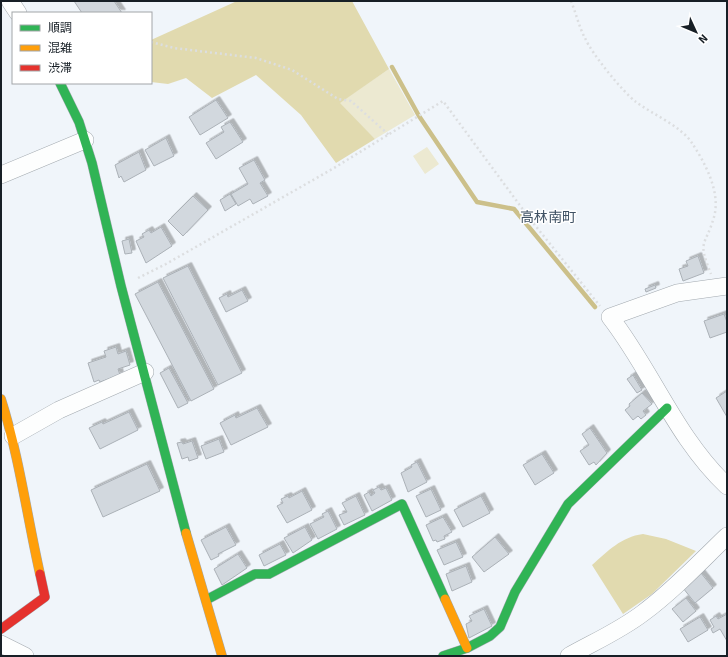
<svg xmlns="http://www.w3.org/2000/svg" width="728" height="657" font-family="Signika,'Noto Sans JP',sans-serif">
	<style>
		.green { fill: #ece9d1 }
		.forest { fill: #e1daaf }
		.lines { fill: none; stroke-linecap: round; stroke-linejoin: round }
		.stream { stroke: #ccc08a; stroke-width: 4.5 }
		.building { fill: #d2d8de; stroke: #abb1b7; filter: url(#shadow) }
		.street-casing { stroke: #a2a9af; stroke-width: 18 }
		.fast-casing { stroke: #a2a9af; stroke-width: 10 }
		.slow-casing { stroke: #a2a9af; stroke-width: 10 }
		.jam-casing { stroke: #a2a9af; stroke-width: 10 }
		.path { stroke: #dcdee0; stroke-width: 2.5; stroke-dasharray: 2 3; stroke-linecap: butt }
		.street { stroke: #fdfefe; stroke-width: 17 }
		.fast { stroke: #30b455; stroke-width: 9 }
		.slow { stroke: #ff9f0a; stroke-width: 9 }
		.jam { stroke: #e5322d; stroke-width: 9 }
		.labels { text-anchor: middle; stroke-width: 3; stroke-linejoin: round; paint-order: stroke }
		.quarter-label { font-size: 14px; fill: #3f5163; stroke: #fff }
	</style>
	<defs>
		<filter id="shadow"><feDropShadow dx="3.5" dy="-3.5" stdDeviation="0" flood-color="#0004"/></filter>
	</defs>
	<rect width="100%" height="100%" fill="#f0f5fa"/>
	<!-- green -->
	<path class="green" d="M389,69L415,115L375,139L339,103Z
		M427,147L439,164L425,174L413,156Z"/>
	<!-- forest -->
	<path class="forest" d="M237,1H352L389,69L340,103L375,139L336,163L301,115L256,75L212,98L186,78L168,84L151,82V40Z
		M643,534L666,539L696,551L652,594L623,614L592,565C608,551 621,537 643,534Z"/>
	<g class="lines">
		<!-- stream -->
		<path class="stream" d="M392,67L419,116L477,202L514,209L595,307"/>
	</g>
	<!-- building -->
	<path class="building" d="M74,1H114L122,13H82Z
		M216,100L228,118L200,135L189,117Z
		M230,122L243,142L216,159L206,143L224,132L221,127Z
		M166,138L174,156L154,166L145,150Z
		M139,152L146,170L124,182L121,176L119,178L115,165Z
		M254,160L265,180L260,183L268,196L253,204L250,199L238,206L231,194L248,184L239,168Z
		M230,194L236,204L225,211L220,200Z
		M193,196L208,210L183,236L168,221Z
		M161,227L172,246L146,263L136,241L144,237L142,234L149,230L151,233Z
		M129,239L132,253L125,254L122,241Z
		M698,256L704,273L683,281L679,269L688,266L686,261Z
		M188,266L242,373L218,385L163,278Z
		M158,282L214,389L191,401L135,294Z
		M655,285L656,288L646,292L645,289Z
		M242,290L248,301L226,312L219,298L227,294L228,297Z
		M724,314L727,322V332L710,338L704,321Z
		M116,347L118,354L126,351L130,365L118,369L120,375L100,382L99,380L94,382L88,363L106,357L104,351Z
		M169,368L188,403L178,408L160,373Z
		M633,375L642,390L637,393L627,379Z
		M727,391V417L716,398Z
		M642,393L652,404L643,411L646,415L641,419L638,416L633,420L625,410L630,406L629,404Z
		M257,408L268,427L231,445L220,423L235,415L236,418Z
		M129,412L138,430L100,449L89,428L102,422L103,424Z
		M590,428L607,453L596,465L594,462L589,465L580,451L589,445L582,434Z
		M219,439L224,452L206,459L201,446Z
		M192,441L198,458L189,461L188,457L182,459L177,443L182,442L183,444Z
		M542,454L554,473L535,485L523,465Z
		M417,462L427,482L408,492L401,473L412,467L411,465Z
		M147,464L160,491L103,517L91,490Z
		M379,487L381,490L386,488L392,500L372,511L364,495L369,492L371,496L375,493L373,490Z
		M431,489L441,510L426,517L416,496Z
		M302,491L312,510L287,523L277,506L283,503L281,499L288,496L289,498Z
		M356,496L365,515L344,525L339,515L347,512L342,503Z
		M481,496L490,513L463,527L454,510Z
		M328,511L337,529L318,539L310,524L324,517L322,514Z
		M443,517L452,532L444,536L445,539L437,542L436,540L433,541L426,525Z
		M226,527L236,545L218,554L219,556L211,560L201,540Z
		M305,527L312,540L293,553L284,538Z
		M495,537L509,554L484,572L472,557Z
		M456,542L463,557L444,565L437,550Z
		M280,544L286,555L264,566L259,555Z
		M238,554L247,568L222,585L214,569Z
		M466,566L472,582L452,591L446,574Z
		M701,573L713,588L695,603L683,588Z
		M686,598L696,611L683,622L672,609Z
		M484,609L492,626L469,638L466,624L472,621L469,616Z
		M727,614V641L720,629L713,633L711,629L714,627L710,620L716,616L718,619Z
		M700,617L708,630L688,642L680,629Z"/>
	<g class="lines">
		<!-- street casing -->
		<g class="street-casing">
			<path id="street" d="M10,1L18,13
				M1,175L85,140
				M727,286L677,293L610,317C652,371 676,438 727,486
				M13,436L59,410L145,372
				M1,644L25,656
				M569,656C594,642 621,630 643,613C674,590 700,562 727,536"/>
		</g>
		<!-- fast casing -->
		<g class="fast-casing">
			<path id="fast" d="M60,83L79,122L92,163L121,286L186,533
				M206,600L255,574H269L402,504L445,599
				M443,656L467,648L490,636L500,627L515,592L568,504L667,408"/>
		</g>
		<!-- slow casing -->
		<g class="slow-casing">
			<path id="slow" d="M1,399C19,456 27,516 40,574
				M186,533L222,656
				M445,599L467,648"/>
		</g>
		<!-- jam casing -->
		<g class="jam-casing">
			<path id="jam" d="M1,629L45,597L40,574"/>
		</g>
		<!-- path -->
		<path class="path" d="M571,1C576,13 579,27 585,38C592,54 622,91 636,102C652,114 681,126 692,143C705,163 721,192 714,217C705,248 697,239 711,274
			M151,42L174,48L256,58L292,70L338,99L351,101L389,135
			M138,278L166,264L334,168L443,101L530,219L600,306"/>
		<!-- street -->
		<use href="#street" class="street"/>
		<!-- fast -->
		<use href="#fast" class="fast"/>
		<!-- slow -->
		<use href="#slow" class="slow"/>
		<!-- jam -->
		<use href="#jam" class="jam"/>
	</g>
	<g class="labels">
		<!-- quarter labels -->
		<g class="quarter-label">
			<text x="548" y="222">高林南町</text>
		</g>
	</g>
	<!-- border -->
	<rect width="728" height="657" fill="none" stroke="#171f26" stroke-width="4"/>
	<!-- legend -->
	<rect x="12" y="12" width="140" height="72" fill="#ffffff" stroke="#a2a5a8"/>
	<rect x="20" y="25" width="20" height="6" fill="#30b455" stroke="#a2a5a8"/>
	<text x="48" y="32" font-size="12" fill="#171f26">順調</text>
	<rect x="20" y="45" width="20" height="6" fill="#ff9f0a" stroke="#a2a5a8"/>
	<text x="48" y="52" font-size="12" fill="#171f26">混雑</text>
	<rect x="20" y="65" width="20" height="6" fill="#e5322d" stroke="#a2a5a8"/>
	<text x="48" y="72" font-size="12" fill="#171f26">渋滞</text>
	<!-- north arrow -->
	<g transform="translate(696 32) rotate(134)" stroke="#ffffff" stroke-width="3" paint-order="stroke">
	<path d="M0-3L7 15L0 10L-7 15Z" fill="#171f26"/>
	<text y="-6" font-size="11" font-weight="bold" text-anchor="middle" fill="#171f26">N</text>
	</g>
</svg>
